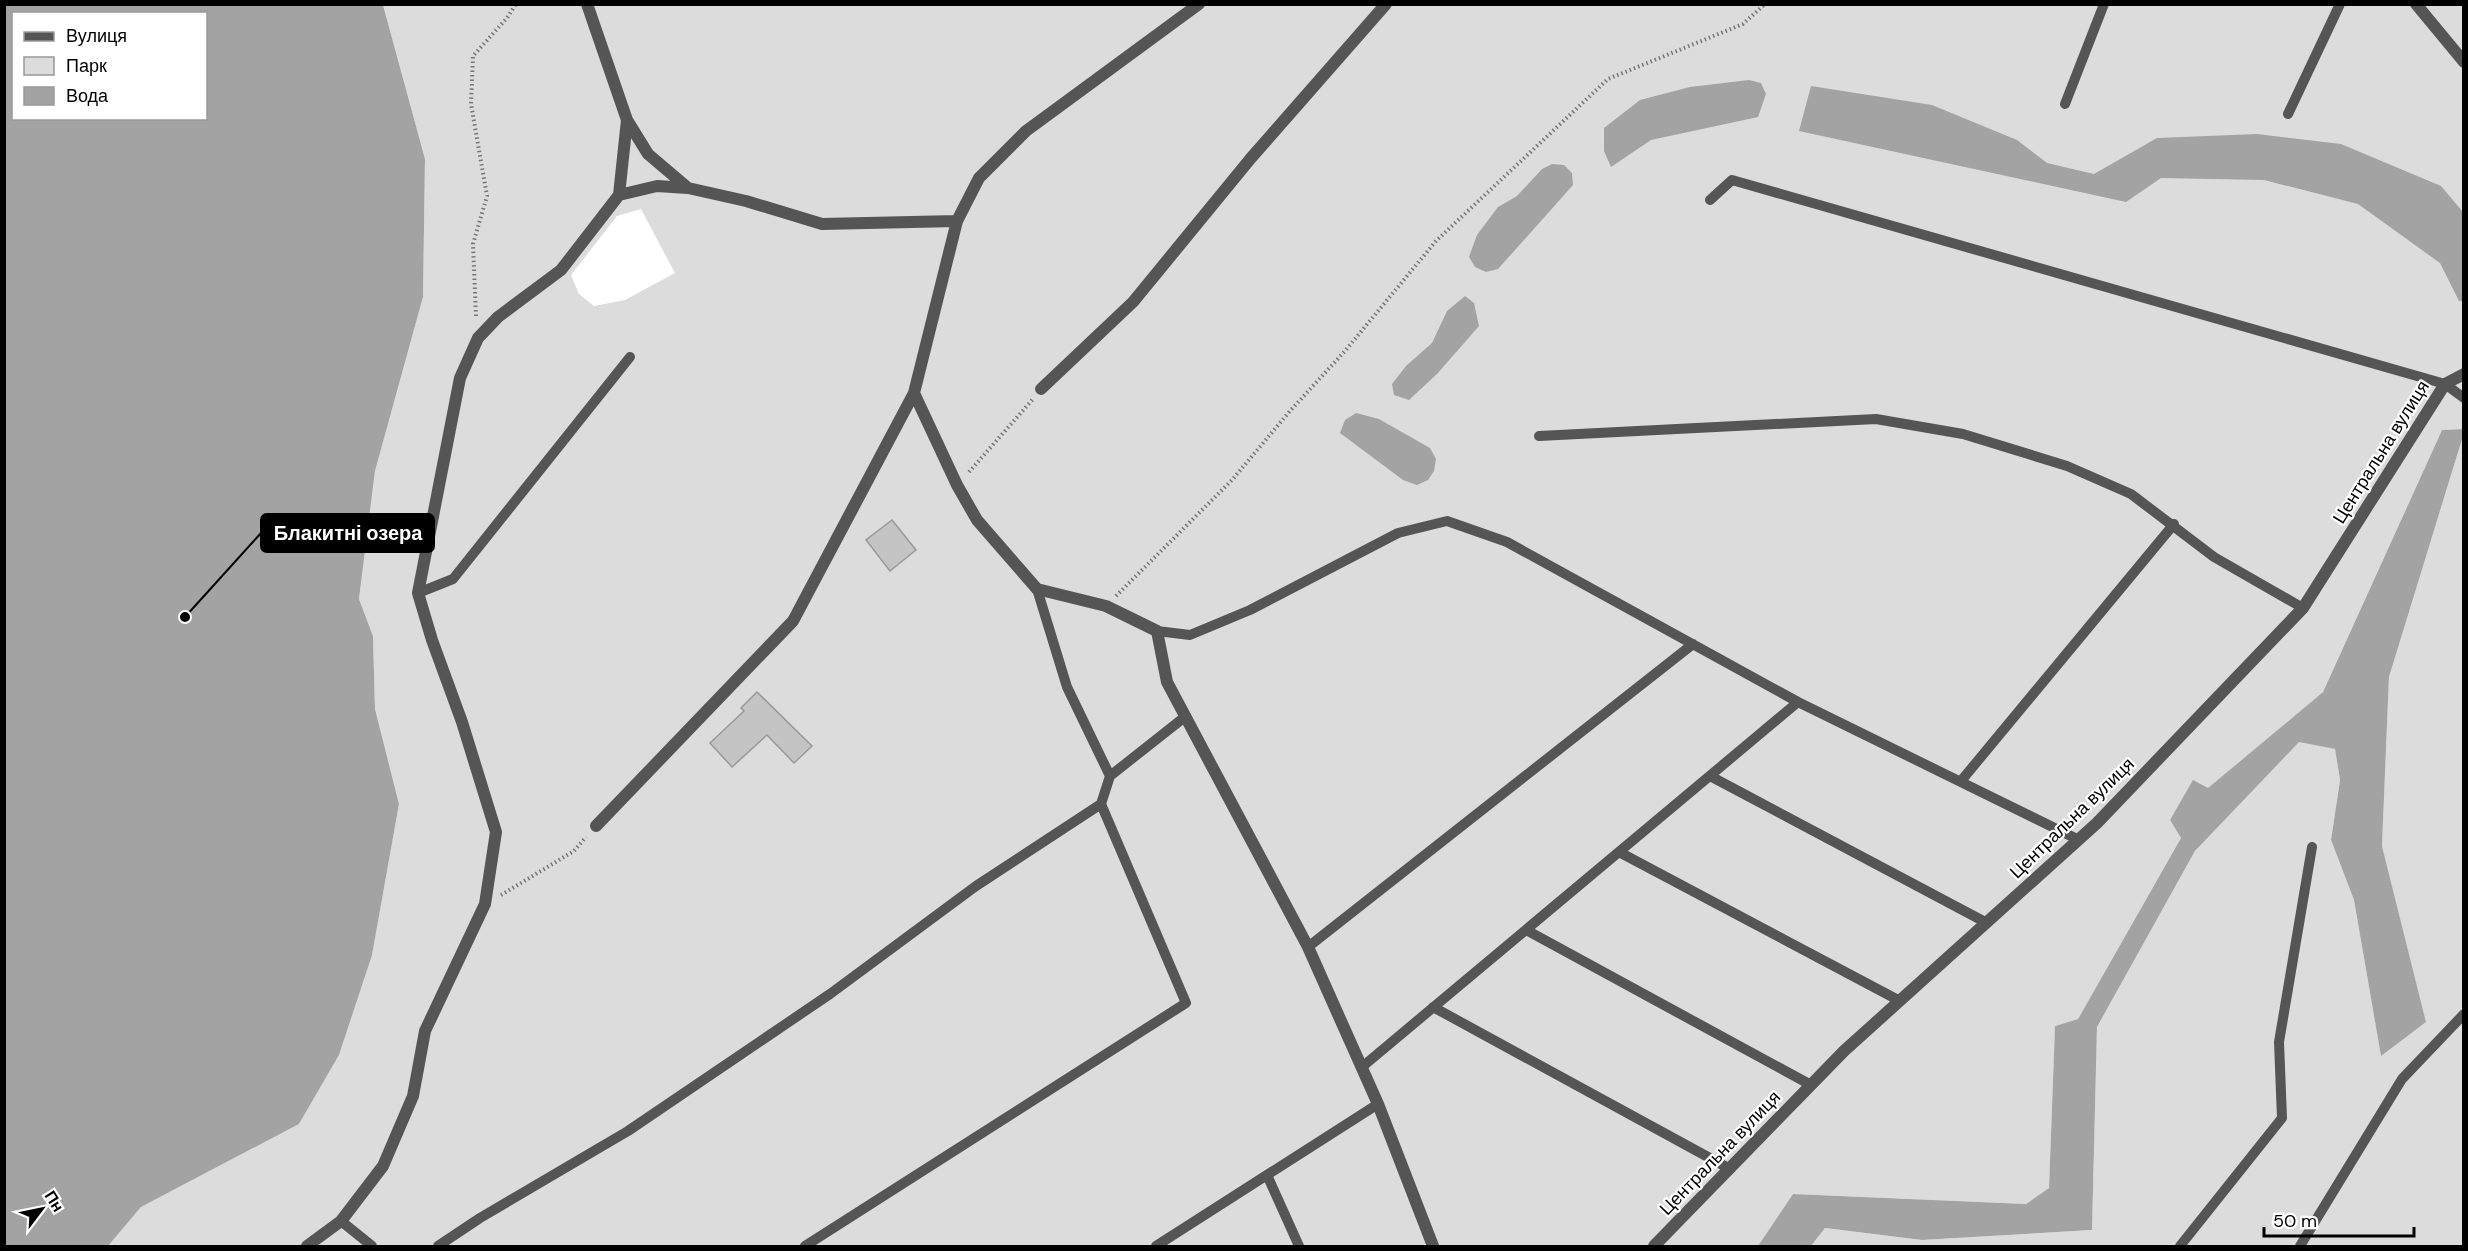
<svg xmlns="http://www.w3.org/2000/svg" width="2468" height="1251" font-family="'DM Sans',sans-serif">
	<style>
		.green { fill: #dcdcdc; fill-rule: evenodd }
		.water { fill: #a3a3a3; fill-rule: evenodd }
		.building { fill: #c4c4c4; stroke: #999; stroke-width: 1.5 }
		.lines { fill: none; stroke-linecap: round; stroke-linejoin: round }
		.path { stroke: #777; stroke-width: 4; stroke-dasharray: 1.5 3; stroke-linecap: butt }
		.service { stroke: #555; stroke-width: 10 }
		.minor { stroke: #555; stroke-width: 12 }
		.labels { text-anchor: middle; stroke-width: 4.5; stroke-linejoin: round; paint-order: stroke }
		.street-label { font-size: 18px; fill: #000; stroke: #fff }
		.leader { fill: none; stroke: #000; stroke-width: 2 }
		.callout-dot { fill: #000; stroke: #fff; stroke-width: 2 }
		.callout { fill: #000; stroke: #000; stroke-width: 2 }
		.callout-label { font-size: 20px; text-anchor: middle; font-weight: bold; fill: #fff }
	</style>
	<rect width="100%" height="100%" fill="#fff"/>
	<!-- green -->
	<path class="green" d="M383,5H2463V429L2442,430L2323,692L2170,820L2181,838L2078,1019L2055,1026L2049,1188L2026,1204L1793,1194L1758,1246H108L141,1207L299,1124L339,1055L372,954L399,804L375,709L373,636L359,599L375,471L423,297L425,159ZM641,209L675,273L625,300L594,306L579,294L571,275L617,216Z
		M2463,436V1246H1811L1825,1228L1922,1240L2092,1230L2097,1027L2195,851L2299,741L2335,749L2340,780L2331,840L2354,900L2381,1055L2426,1022L2382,846L2389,677Z"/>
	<!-- water -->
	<path class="water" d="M5,4L383,5L425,159L423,297L375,471L359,599L373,636L375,709L399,804L372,955L339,1055L299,1124L141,1207L108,1246H5ZM14,14H206V118H14Z
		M1749,80L1761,83L1766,94L1758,117L1651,140L1611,167L1604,151V128L1640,100L1690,87Z
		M1811,86L1932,105L2017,140L2047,163L2094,174L2157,138L2257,134L2341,144L2441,186L2463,212V301H2459L2440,263L2358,204L2264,180L2161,178L2126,202L1799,131Z
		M1552,164L1564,165L1572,173L1573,185L1498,269L1486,272L1475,267L1469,257L1477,235L1498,207L1517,196L1542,169Z
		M1465,296L1474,303L1479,326L1437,374L1409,400L1394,395L1392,384L1406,366L1432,343L1447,311Z
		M1356,413L1379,419L1430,448L1436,459L1434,471L1428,480L1417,485L1403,480L1340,433L1345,420Z
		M2463,429V436L2389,677L2382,846L2426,1022L2381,1056L2354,900L2331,840L2340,780L2335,749L2299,742L2195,851L2097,1027L2092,1230L1922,1240L1825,1228L1811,1246H1758L1793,1194L2026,1204L2049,1188L2055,1026L2078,1019L2181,838L2170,820L2193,780L2208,788L2323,692L2442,430Z"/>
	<!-- building -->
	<path class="building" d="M892,520L916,550L890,571L866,540Z
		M757,692L812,746L794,763L767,735L732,767L710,743L744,711L741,708Z"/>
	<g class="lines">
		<!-- path -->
		<path class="path" d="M476,316L473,244L487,196L471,104L473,56L507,18L516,4
			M969,472L1033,399
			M1116,596L1232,480L1290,411L1345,351L1436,241L1608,79L1743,24L1765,4
			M501,895L574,851L586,837"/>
		<!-- service -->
		<path class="service" d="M2065,104L2104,4
			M2288,114L2340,4
			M1710,200L1732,180L2445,384L2464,398
			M1539,436L1876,419L1963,434L2067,466L2131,494L2214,557L2303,608
			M1037,589L1067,687L1110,776
			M418,593L453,579L630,357
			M1157,631L1190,635L1250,610L1398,533L1447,521L1507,542L1798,702L2079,840
			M1710,776L1987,923
			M1961,781L2174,524
			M1619,852L1900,1001
			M1526,930L1811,1085
			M1308,947L1693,644
			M1433,1007L1730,1169
			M1362,1067L1798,702
			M1267,1175L1299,1246
			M341,1221L372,1246
			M438,1246L480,1218L628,1131L830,994L976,886L1101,804
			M805,1246L1186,1003L1101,804L1110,776L1186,716
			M1156,1246L1378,1104
			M2180,1246L2282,1118L2279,1042L2312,847
			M2300,1246L2402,1079L2464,1014"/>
		<!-- minor -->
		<path class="minor" d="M587,4L627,120L648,154L688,188
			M2416,4L2464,62
			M619,195L627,120
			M1041,389L1133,302L1251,158L1386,4
			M914,393L957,485L977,520L1037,589L1106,606L1157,631L1167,682L1308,947L1378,1104L1433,1246
			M596,826L793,621L914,393L957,221L979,178L1026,131L1199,4
			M307,1246L341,1221L383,1166L413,1096L425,1031L485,904L496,832L462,722L432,640L418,593L460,378L478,338L498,317L561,270L619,195L657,186L688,188L746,201L822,224L957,221
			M1654,1246L1844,1051L2097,823L2303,608L2445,384L2464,374"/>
	</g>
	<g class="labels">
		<!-- street labels -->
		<g class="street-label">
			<text transform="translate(2381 452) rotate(-58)" y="6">Центральна вулиця</text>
			<text transform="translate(2072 818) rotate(-44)" y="6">Центральна вулиця</text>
			<text transform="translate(1720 1153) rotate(-46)" y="6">Центральна вулиця</text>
		</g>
	</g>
	<!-- callouts -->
	<path class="leader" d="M185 617L261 533"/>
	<circle class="callout-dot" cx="185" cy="617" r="6"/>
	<rect class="callout" x="261" y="514" width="173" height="38" rx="6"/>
	<g class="callout-label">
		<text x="348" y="540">Блакитні озера</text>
	</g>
	<!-- border -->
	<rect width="2468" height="1251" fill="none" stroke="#000000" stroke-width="12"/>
	<!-- legend -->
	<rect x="12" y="12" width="195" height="108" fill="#ffffff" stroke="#999999" stroke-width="1.5"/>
	<rect x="24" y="32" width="30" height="9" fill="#555555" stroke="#999999" stroke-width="1.5"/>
	<text x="66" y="42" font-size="18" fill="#000000">Вулиця</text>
	<rect x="24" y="57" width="30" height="18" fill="#dcdcdc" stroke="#999999" stroke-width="1.5"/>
	<text x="66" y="72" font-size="18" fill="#000000">Парк</text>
	<rect x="24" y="87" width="30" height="18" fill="#a3a3a3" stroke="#999999" stroke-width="1.5"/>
	<text x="66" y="102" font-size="18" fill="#000000">Вода</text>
	<!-- north arrow -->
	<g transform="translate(42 1209) rotate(58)" stroke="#ffffff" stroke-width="4.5" paint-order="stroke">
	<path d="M0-4.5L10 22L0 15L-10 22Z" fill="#000000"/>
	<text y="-9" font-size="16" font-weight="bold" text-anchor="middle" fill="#000000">Пн</text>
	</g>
	<!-- scale -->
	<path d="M2264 1227v9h150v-9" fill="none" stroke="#000000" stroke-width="3"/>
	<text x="2273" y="1227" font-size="18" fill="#000000" stroke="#ffffff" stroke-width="4.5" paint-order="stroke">50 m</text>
</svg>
